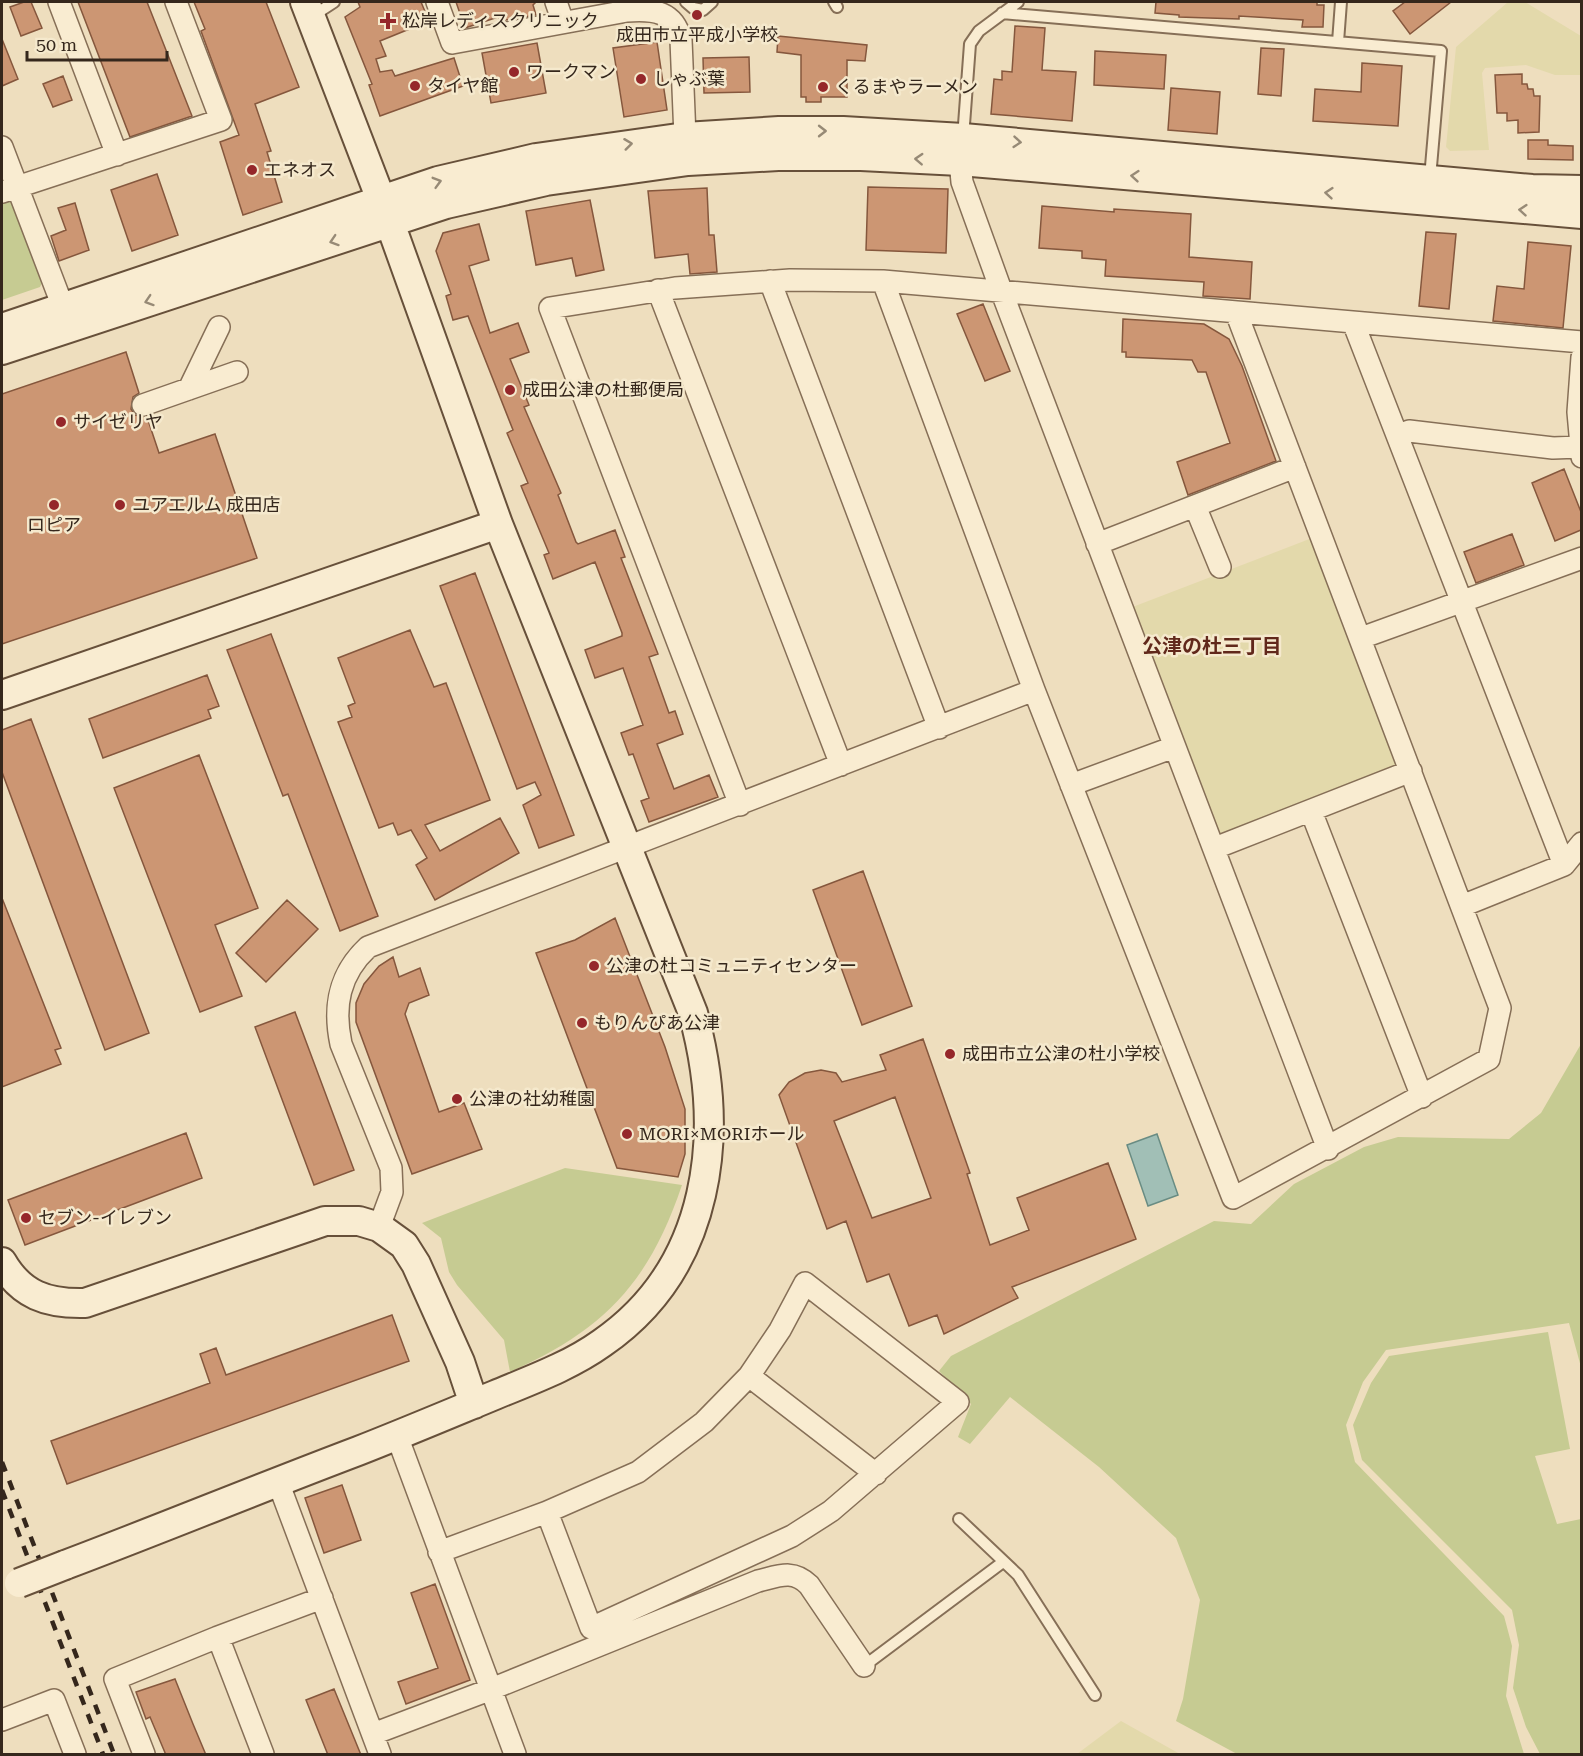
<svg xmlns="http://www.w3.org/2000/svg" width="1583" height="1756" font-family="'Roboto Serif','Noto Sans JP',serif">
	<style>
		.farmland { fill: #e3d9ab }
		.green { fill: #c6cb92 }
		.water { fill: #a1bfb6; stroke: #698c83; stroke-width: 1.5 }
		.building { fill: #cc9673; stroke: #85573d; stroke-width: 1.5; fill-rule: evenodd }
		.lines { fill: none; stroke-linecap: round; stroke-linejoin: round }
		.lane-casing { stroke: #866f57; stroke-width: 14 }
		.street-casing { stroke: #866f57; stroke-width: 24 }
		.secondary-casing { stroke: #67503a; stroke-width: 32 }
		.lane { stroke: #f9ecd1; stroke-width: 10 }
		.street { stroke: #f9ecd1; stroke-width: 21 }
		.secondary { stroke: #f9ecd1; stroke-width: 28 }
		.rail { stroke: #35271c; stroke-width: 4.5; stroke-dasharray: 10 10; stroke-linecap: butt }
		.secondary-bridge-casing { stroke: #67503a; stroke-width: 32; stroke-linecap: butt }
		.secondary-bridge { stroke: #f9ecd1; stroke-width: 28 }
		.oneway { stroke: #978a76 }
		.poi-dot { fill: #95272a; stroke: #f5e9cd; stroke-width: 2 }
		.labels { text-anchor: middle; stroke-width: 5; stroke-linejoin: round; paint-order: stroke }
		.poi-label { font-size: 18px; fill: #35271c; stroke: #f5e9cd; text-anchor: start }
		.neighbourhood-label { font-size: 20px; font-weight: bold; fill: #61281b; stroke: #f5e9cd }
	</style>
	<rect width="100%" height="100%" fill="#eedebe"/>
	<!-- farmland -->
	<path class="farmland" d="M1508,2H1525L1581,36V75H1555L1526,65L1485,68L1482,73L1489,150L1450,151L1446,147L1456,47Z
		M1312,538L1398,761L1394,769L1221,834L1215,831L1130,608Z
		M1121,1721L1180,1754H1077Z"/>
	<!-- green -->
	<path class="green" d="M7,198L14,202L44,279L40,287L2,300V200Z
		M1581,1044V1367L1569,1323L1386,1350L1363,1382L1346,1425L1355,1462L1504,1616L1512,1646L1506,1696L1524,1754H1237L1176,1721L1183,1699L1200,1600L1176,1538L1099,1467L1010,1397L970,1444L958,1437L971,1404L939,1371L951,1356L1214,1221L1251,1224L1294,1184L1364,1147L1398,1137L1509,1139L1541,1113Z
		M565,1168L682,1185C649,1283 604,1330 510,1372L504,1340L457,1285L449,1272L441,1238L422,1223Z
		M1548,1332L1570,1449L1535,1456L1557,1524L1581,1519V1754H1540L1526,1727L1513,1688L1519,1645L1512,1610L1362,1460L1353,1425L1371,1383L1389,1356Z"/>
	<!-- water -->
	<path class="water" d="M1157,1134L1178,1195L1148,1206L1127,1145Z"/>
	<!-- building -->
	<path class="building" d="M24,2H31L42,28L21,36L10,7Z
		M78,2H147L192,116L130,137Z
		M194,2H266L299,87L255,104L271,151L267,152L282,202L243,215L220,142L239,135L201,31L205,29Z
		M358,2H421L429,21L380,41L386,56L376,59L380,72L392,70L395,76L454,58L463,86L380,116L369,85L372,84L345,17L360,7Z
		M456,2H536L533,5L536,15L500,21L498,17L465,28Z
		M1156,2H1317V5H1324L1323,27H1302L1303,20L1239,16V19L1179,17V15L1155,13Z
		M1405,2H1451L1410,34L1393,11Z
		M1015,26L1045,28L1042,70L1076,72L1072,121L991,114L994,79L1002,80V71L1012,72Z
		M778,36L867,45L865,61L847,60V97H821V102H806V97H801V55L777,52Z
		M2,39L18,79L2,86Z
		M657,42L667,110L624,117L613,48Z
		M537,43L546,93L491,103L482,53Z
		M1261,48L1284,49L1281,96L1258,94Z
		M1095,51L1166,55L1164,89L1094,85Z
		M749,57L750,92L704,93L703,58Z
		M1362,63L1402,66L1398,126L1313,121L1315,89L1361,92Z
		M1522,74V84H1527L1528,89H1533L1534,96H1540L1539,132L1518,133V120L1507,121V113H1497L1495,75Z
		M63,76L72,100L53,107L43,84Z
		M1171,88L1220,92L1217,134L1168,130Z
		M1528,140H1548V145L1573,146V160L1528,159Z
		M157,174L178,235L132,251L111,190Z
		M868,187L948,189L946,253L866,250Z
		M707,188L709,235H714L717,272L690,274L688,254L655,258L648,191Z
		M590,200L604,270L576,276L572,258L536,265L526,211Z
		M75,203L89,250L59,261L51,236L66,230L58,208Z
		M1042,206L1114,212V209L1191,214L1189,257L1252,262L1250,299L1203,296L1204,282L1105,276L1106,260L1082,258V251L1039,248Z
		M479,224L489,260L469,266L490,333L518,323L529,352L510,359L529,405L524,407L561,493L558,495L576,542L578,544L615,530L625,557L621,558L658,654L649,657L669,713L675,711L683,734L657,744L674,789L709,775L718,797L649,822L641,801L649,798L633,754L629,755L621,733L643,725L623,668L595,678L585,650L622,636V633L595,562L553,579L544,555L549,553L521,486L528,483L507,433L513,430L468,316L453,320L446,296L451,294L436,251L443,233Z
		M1426,232L1456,234L1449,309L1419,306Z
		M1528,242L1571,246L1563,328L1493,321L1497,286L1524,289Z
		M983,304L1010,371L985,381L957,314Z
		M1123,319L1204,324L1229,339L1242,366L1276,461L1188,495L1177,462L1230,443L1206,372H1198L1192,360L1126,357V352H1122Z
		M126,352L139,393L133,397L131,409L135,415L147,417L159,453L215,434L257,558L2,644V394Z
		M1564,469L1581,512V530L1555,541L1532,483Z
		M1512,534L1524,565L1476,583L1464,552Z
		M475,573L574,835L539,848L523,805L541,795L535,782L517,789L440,586Z
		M410,630L434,687L446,683L490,800L425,825L440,851L500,818L519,853L435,900L416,865L427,858L411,830L398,835L393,823L379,828L338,722L352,717L348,706L355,703L338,658Z
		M271,634L378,916L340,931L288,794L283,796L227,650Z
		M207,675L219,706L208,710L211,718L103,758L89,719Z
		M31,719L149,1033L105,1050L2,772V730Z
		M199,755L258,908L215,925L242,996L200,1012L114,788Z
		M863,871L912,1006L862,1025L813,890Z
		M2,898L61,1048L55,1050L61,1064L2,1087Z
		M287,900L318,929L266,982L236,953Z
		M615,918L665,1047L685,1109V1154L678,1177L617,1168L536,953L575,940Z
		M393,957L399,977L420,968L429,995L409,1003L405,1014L439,1112L464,1103L482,1149L412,1174L356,1022V1003L364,984L379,966Z
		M295,1012L354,1170L314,1185L255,1027Z
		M923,1039L970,1173L967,1174L990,1245L1029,1230L1017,1198L1108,1163L1136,1239L1012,1287L1018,1298L944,1334L937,1315L909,1326L889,1274L867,1282L846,1221L827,1229L779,1095L789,1082L805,1073L821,1070L836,1073L842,1082L886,1070L880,1055ZM895,1097L931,1198L872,1218L834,1121Z
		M186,1133L202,1178L25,1245L8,1200Z
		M392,1315L409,1361L67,1484L51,1441L210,1383L200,1354L216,1348L226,1375Z
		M342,1485L361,1540L324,1553L305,1498Z
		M435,1584L470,1680L406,1704L398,1682L438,1668L411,1593Z
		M175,1679L193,1724L206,1755H166L150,1717L146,1719L136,1692Z
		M334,1689L361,1755H328L306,1700Z"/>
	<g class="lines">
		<!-- lane casing -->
		<g class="lane-casing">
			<path id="lane" d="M686,2L693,8L703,10L712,2
				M834,2L837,7
				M1002,13L1441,51L1430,178
				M311,17L334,2
				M1338,42L1341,2
				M963,138L970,44L979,31L1018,2
				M959,1519L1018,1575L1095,1695
				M864,1666L1003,1562"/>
		</g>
		<!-- street casing -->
		<g class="street-casing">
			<path id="street" d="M59,2L117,155
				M437,2L452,43L627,11C654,9 674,11 681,40L685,137
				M556,2L563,22
				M2,147L63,307
				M960,161L962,182L1001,290L1328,1149
				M2,192L221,120L176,2
				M770,281L939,728
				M883,281L1034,690L1233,1198L1489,1059L1500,1008L1236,312
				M658,290L841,765
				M1353,322L1564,865L1462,906
				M1582,357L1578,412L1582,457
				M189,389L219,327
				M143,405L237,372
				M1398,435L1409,431L1553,448L1579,447
				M1195,506L1220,567
				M1097,544L1295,467
				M1361,638L1582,558
				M1071,785L1174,747
				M740,805L550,308L675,288L790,280L883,281L1582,342
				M1311,811L1422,1097
				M1215,848L1411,771
				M1564,865L1582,843
				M379,1227L392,1192L391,1168L341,1044C333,1006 339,974 368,947L1034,690
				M749,1376L876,1474
				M397,1436L515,1754
				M278,1482L380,1754
				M439,1552L547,1512L638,1472L704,1422L749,1376L780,1330L805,1283L958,1402L831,1511L792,1536L591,1628L547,1512
				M2,1720L54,1700L75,1754
				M373,1734L489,1690L758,1581C779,1576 793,1569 809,1585L864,1666
				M144,1754L115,1679L218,1637
				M263,1754L218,1637L322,1598"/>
		</g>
		<!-- secondary casing -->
		<g class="secondary-casing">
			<path id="secondary" d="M2,328L438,181L536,158L685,137L779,131H843L963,138L1532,189L1582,190
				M2,350L446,204L546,181L688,161L778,156H861L960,161L1582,214
				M2,695L498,524
				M2,1262C21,1295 47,1304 85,1303L325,1221H359L379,1227L404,1245L416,1264L460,1362L474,1404
				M65,1565C163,1528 260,1488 358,1451C404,1433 449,1414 495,1395C531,1380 570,1366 602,1343C712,1267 726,1133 693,1013L498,524L390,223L305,2"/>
		</g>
		<!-- lane -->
		<use href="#lane" class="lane"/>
		<!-- street -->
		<use href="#street" class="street"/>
		<!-- secondary -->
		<use href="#secondary" class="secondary"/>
		<!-- rail -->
		<path class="rail" d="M2,1462L114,1754
			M2,1490L103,1754"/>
		<!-- secondary-bridge casing -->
		<g class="secondary-bridge-casing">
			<path id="secondary-bridge" d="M19,1583L65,1565"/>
		</g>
		<!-- secondary-bridge -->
		<use href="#secondary-bridge" class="secondary-bridge"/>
	</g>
	<!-- one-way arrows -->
	<defs><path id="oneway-chevron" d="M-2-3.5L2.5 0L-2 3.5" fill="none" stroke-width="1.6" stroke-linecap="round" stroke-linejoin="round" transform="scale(1.5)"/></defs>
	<g class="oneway">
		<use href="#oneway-chevron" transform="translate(822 131)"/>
		<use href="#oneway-chevron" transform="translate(1017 142) rotate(5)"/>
		<use href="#oneway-chevron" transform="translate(628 144) rotate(-7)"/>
		<use href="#oneway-chevron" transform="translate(919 159) rotate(-177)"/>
		<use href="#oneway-chevron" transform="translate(1135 176) rotate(-175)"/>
		<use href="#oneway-chevron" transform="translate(437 182) rotate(-16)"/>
		<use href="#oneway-chevron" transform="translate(1329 193) rotate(-175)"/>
		<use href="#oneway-chevron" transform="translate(1523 210) rotate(-175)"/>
		<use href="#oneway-chevron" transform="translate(334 241) rotate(162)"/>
		<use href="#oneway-chevron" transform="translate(149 301) rotate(162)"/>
	</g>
	<!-- markers -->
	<g class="poi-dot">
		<circle cx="697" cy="15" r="6"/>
		<path d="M385 12h6v6h6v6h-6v6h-6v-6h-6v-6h6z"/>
		<circle cx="514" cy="72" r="6"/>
		<circle cx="641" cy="79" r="6"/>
		<circle cx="415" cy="86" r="6"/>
		<circle cx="823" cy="87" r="6"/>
		<circle cx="252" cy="170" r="6"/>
		<circle cx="510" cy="390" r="6"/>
		<circle cx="61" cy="422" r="6"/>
		<circle cx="54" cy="505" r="6"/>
		<circle cx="120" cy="505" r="6"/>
		<circle cx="594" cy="966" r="6"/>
		<circle cx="582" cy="1023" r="6"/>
		<circle cx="950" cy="1054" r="6"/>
		<circle cx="457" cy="1099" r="6"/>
		<circle cx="627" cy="1134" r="6"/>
		<circle cx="26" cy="1218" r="6"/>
	</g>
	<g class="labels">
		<!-- poi labels -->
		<g class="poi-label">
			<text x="402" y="27">松岸レディスクリニック</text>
			<text x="697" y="41" text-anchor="middle">成田市立平成小学校</text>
			<text x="526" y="78">ワークマン</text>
			<text x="653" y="85">しゃぶ葉</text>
			<text x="427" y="92">タイヤ館</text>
			<text x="835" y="93">くるまやラーメン</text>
			<text x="264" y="176">エネオス</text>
			<text x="522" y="396">成田公津の杜郵便局</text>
			<text x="73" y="428">サイゼリヤ</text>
			<text x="132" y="511">ユアエルム 成田店</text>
			<text x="54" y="531" text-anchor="middle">ロピア</text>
			<text x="606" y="972">公津の杜コミュニティセンター</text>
			<text x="594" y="1029">もりんぴあ公津</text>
			<text x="962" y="1060">成田市立公津の杜小学校</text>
			<text x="469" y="1105">公津の社幼稚園</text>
			<text x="639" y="1140">MORI×MORIホール</text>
			<text x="38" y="1224">セブン-イレブン</text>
		</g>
		<!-- neighbourhood labels -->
		<g class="neighbourhood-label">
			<text x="1212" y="653">公津の杜三丁目</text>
		</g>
	</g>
	<!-- border -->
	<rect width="1583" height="1756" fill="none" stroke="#35271c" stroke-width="6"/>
	<!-- scale -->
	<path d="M27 51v9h140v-9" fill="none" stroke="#35271c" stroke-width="3"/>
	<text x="36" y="51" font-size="18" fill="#35271c" stroke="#f5e9cd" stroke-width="4.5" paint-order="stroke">50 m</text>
</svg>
